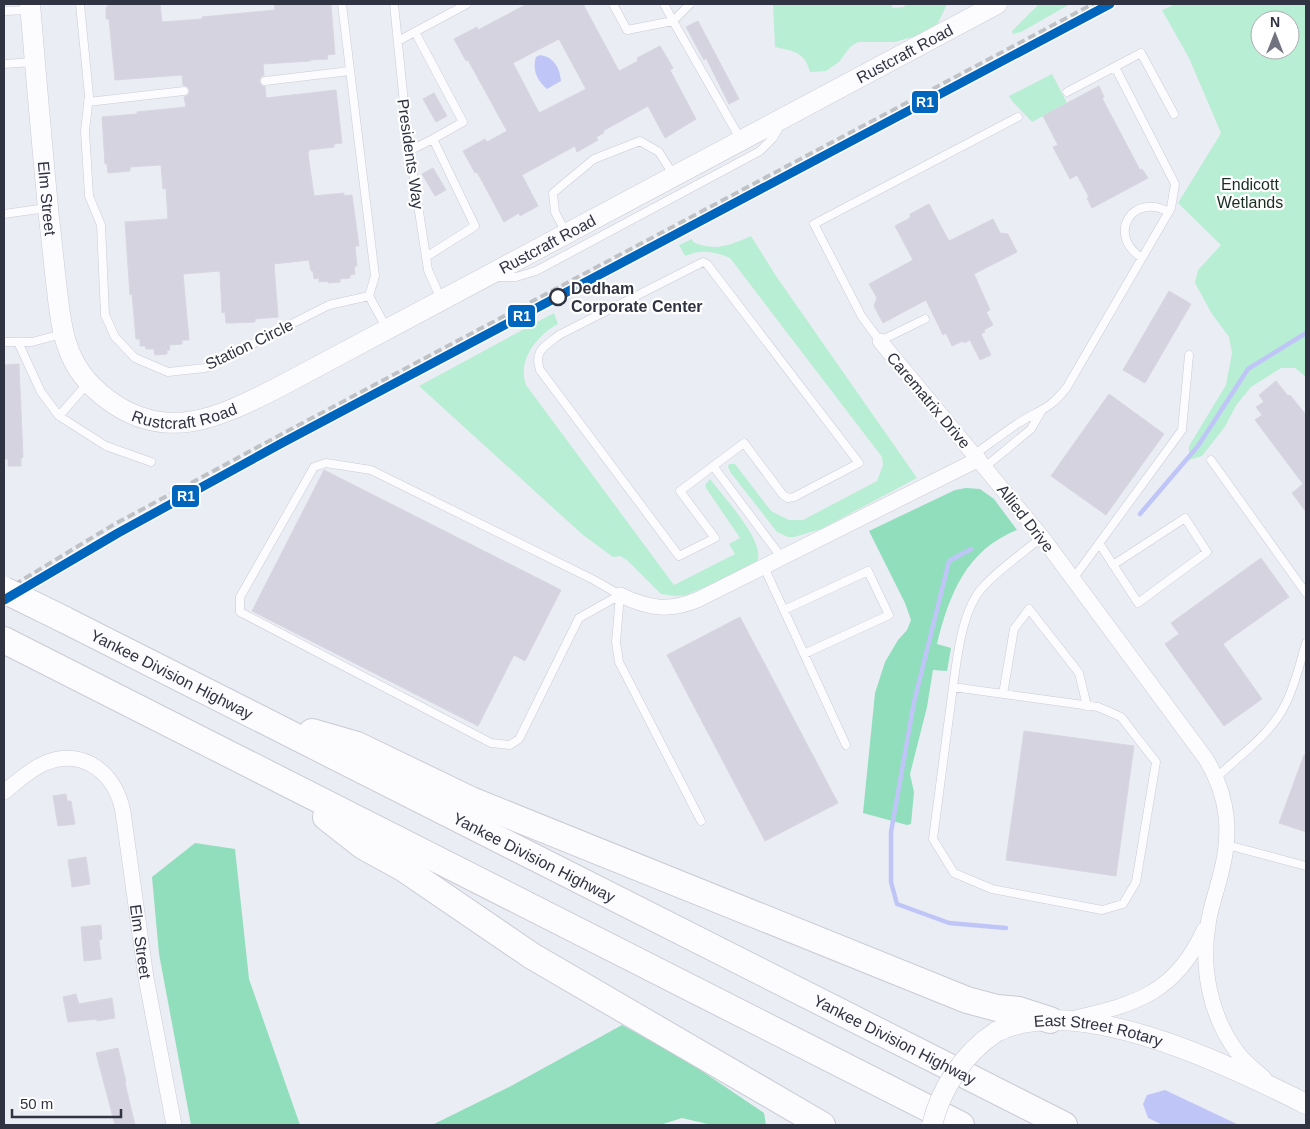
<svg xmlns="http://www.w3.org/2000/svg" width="1310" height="1129" font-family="Arial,sans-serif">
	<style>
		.green { fill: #b8eed3; fill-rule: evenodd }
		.forest { fill: #90debb }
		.water { fill: #bfc6f7 }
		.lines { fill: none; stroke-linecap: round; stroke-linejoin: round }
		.stream { stroke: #bfc6f7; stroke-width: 4.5 }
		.building { fill: #d4d3df; stroke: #d7d6e1; fill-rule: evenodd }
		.service-casing { stroke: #c9cbd5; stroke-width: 9 }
		.minor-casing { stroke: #c9cbd5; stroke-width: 16 }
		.secondary-casing { stroke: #c9cbd5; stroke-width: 21 }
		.motorway-casing { stroke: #c9cbd5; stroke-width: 28 }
		.service { stroke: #fcfcfe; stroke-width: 8 }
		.minor { stroke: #fcfcfe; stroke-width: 15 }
		.secondary { stroke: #fcfcfe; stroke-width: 20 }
		.motorway { stroke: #fcfcfe; stroke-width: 26 }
		.rail { stroke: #c0c1c4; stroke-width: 4; stroke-dasharray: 8 4; stroke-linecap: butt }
		.secondary-bridge-casing { stroke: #c9cbd5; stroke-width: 21; stroke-linecap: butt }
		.motorway-bridge-casing { stroke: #c9cbd5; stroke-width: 28; stroke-linecap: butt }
		.secondary-bridge { stroke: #fcfcfe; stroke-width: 20 }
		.motorway-bridge { stroke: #fcfcfe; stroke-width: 26 }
		.rail-1-casing { stroke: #fff; stroke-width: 12 }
		.rail-1 { stroke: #0065bd; stroke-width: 9 }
		.stop-dot { fill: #fff; stroke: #303341; stroke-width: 2.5 }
		.labels { text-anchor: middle; stroke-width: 4.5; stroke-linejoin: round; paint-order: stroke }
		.street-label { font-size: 16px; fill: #303341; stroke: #fff }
		.park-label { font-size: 16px; fill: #192f22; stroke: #fff }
		.stop-label { font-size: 16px; font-weight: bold; fill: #303341; stroke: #fff; text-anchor: start }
		.line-badge { stroke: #fff; stroke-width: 2 }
		.badge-label { font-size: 14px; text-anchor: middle; font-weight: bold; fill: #fff }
	</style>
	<rect width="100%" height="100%" fill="#ebedf5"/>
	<!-- green -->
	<path class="green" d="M773,4H891L893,8L904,7L906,4H947L938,23L922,34L895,42H858L850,47L839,62L826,71L810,72C805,52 793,51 775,47Z
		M1039,4H1070L1021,32L1013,34L1012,31Z
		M1176,4H1306V377L1295,368H1281L1251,387L1237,404L1224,428L1202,456L1189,460V446L1226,385L1232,353L1229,337L1212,314L1195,283L1198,270L1221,245L1178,203L1221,133L1189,58L1162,10ZM1260,20H1290V50H1260Z
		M1052,74L1067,103L1032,122L1012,101L1009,96Z
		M751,236L776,276L917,478L821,529L794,537H788L777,532L731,473L728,467L729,464H735L771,511L789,520H803L877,481L883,465L882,457L730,258C714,251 701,249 685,256L679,245L692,239L693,242C715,252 730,245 751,236Z
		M554,313L558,324C537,335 517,360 526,385L674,585L735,554L729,544L740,538L706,488L705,485L710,479C721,494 767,543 757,561L712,584L686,595L675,596L661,594L627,560L620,556L613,557L583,535L419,386Z"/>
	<!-- forest -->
	<path class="forest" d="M966,488L980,489L994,499L1017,530C966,550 949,595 937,644L951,648L947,671L933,670L927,707L910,774L914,792L911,824L907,825L863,813L875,693L885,662L898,640L907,630L911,620L905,603L869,531L955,490Z
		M195,843L235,849L249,979L300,1125H191L159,954L152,877Z
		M622,1025L687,1061L764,1113L766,1125H712L682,1118L660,1125H432L511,1086Z"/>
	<!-- water -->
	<path class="water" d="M540,55C554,57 560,68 561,81L547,89C537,80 532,70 536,57Z
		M1165,1090L1239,1125H1163L1148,1118L1143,1104L1147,1095Z"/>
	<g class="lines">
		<!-- stream -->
		<path class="stream" d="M1140,514L1198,446L1248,369L1306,333
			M971,549L949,561L914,702L891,832V882L897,904L949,923L1006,928"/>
	</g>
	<!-- building -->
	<path class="building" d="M107,4H160L162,22L202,19V17L275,10L274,4L331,5L335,54L327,55L328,59L310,60V61L263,64L264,75L261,77L259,81L261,85L265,87L266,98L336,90L342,143L334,144V147L309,150L308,154L314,196L344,193V196L352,195L359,246H355L357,266H354L355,274L350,275V278L340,279V282L328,283V281L319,282V278L314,279L313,271H311L309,260L274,264L278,317L255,319V322L233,323H226L225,312L222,313L220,271L183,274L189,340H182V344L169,345L170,350H167V354L155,355L154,349H146L145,346H140V339H136L132,294L130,295L125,222L168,219L166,188L163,189L161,165L130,167V171L108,173L107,164H105L102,117L137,114V112L186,107L184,97L188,95L190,91L188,87L183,85L182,75L115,80L109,19H106V7H108Z
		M527,4H583L619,71L638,61L637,58L660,46L673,68L670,70L696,119L665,138L648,106L603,131L604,133L596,137L598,140L577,152L575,146L522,175L538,206L520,216L519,213L504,222L477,172L475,173L463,151L485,139L487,142L507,131L468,60L466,61L454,39L477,27L478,30ZM559,39L586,89L539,113L513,63Z
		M698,21L739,99L729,104L706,58L704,60L686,27Z
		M1099,86L1104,97L1102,98L1140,170L1142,169L1148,178L1092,208L1087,198L1089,197L1077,175L1070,179L1053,147L1058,145L1043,116Z
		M434,93L447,116L436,122L423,99Z
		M433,168L446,190L435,196L422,174Z
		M929,204L949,241L993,219L1000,233L1008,234L1017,252L974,274L990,310L986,312L993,325L984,330L985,332L981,334L991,355L980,360L970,340L964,343L963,341L952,346L946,333L943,335L926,300L883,323L874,306L877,298L869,284L913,260L895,226L910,218V214Z
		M1169,291L1191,304L1145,383L1123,370Z
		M19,364L23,457L21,458V466H8V459H4V365Z
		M1276,381L1288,396L1290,395L1306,415V512L1292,493L1303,484L1255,420L1262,415L1256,407L1264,402L1259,395Z
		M1109,394L1164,434L1106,515L1051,476Z
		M324,470L561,590L525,661L514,655L478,726L252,611Z
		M1261,558L1289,597L1223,644L1262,699L1224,726L1165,644L1179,634L1171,623Z
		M740,617L838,803L765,841L667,655Z
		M1024,731L1134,746L1116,876L1006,860Z
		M1304,755H1306V832L1279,823Z
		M66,794L67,801H71L75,824L58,826L53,796Z
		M86,857L90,884L72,887L68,860Z
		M101,925L102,939L99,940L101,959L84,961L81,927Z
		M76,994L79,1004L112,998L115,1018L97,1021V1019L68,1022L63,997Z
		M118,1048L126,1082L125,1083L135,1125H115L96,1053Z"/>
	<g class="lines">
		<!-- service casing -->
		<g class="service-casing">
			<path id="service" d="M80,4L89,96L85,131L89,196L101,225L105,315L115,337L135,358L168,372L205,368L329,305L369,296
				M342,4L375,276L369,296L387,329
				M394,4L407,133L428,270L441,299
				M613,4L627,30L673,21L664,4
				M690,4L673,21L741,140
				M4,11L29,10
				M415,32L463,122L433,139
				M398,41L467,4
				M4,64L34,62
				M265,81L350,71
				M1067,92L1141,53L1174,114
				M88,102L184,91
				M409,151L433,139L475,226L426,257
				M4,214L46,208
				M566,233L555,212L553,193L594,159L640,141L659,152L674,176
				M1142,258C1106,235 1132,192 1169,212
				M703,262L707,264L859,463L794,497L788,498L783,495L744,443L680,491L715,538L679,556L540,370C533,350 546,346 559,335Z
				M498,277H516L536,271L760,151L773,138L780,126
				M925,319L880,341L862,317L814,224L1018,117
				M4,342H32L62,334
				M18,342L41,392L59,416L106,446L151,462
				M59,416L87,384
				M975,454C989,444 1002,434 1017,424C1038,410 1050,410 1067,387L1171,208L1175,184L1115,67
				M1211,460L1306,593
				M326,463L371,470L594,580L620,595L579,618L519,739L510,745L491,743L240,612V597L314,467Z
				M713,466L782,558
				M985,467L1031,429L1042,410
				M1099,543L1138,603L1207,552L1185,518L1113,565
				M764,567L846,745
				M1073,579L1182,430L1189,355
				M620,595L616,642L619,662L701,821
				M784,610L868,571L889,615L804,654
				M953,687L933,839L954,873L992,889L1102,910L1123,904L1136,882L1156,762L1121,717L1098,707L953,687C957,658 962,609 983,587C999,569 1023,553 1042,537
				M1003,694L1014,629L1029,609L1079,673L1087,706
				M1217,777C1240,755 1271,734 1285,705C1295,686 1300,663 1306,643
				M1227,845L1306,866"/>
		</g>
		<!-- minor casing -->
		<g class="minor-casing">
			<g id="minor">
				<path d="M880,341L1042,537L1206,759C1229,797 1232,834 1220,877C1216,893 1210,909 1208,925C1201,968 1210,1016 1237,1052C1244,1062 1255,1070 1264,1078"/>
				<path d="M620,595C648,608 667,612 697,600L979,459"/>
				<path id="s1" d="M4,792C17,782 29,770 45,763C84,747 116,774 123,812L146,978L174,1125"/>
				<path d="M1075,1018C1137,1004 1176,992 1204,930"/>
			</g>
		</g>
		<!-- secondary casing -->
		<g class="secondary-casing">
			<g id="secondary">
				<path id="s2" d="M30,4C36,75 42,147 49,218C52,242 54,266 57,290C59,308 61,328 67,345C74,367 88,385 107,399C166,444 220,417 279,387L997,4"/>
				<path id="s3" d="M996,1032C1078,991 1231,1066 1306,1104"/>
			</g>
		</g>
		<!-- motorway casing -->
		<g class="motorway-casing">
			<g id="motorway">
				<path id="s4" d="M63,619L1064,1125"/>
				<path d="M4,640L961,1125"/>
				<path d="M312,732L357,745L471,800L967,1000L997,1008L1019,1010L1050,1020"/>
				<path d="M326,817L363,846L403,868L532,956L822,1125"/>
			</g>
		</g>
		<!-- service -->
		<use href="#service" class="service"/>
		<!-- minor -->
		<use href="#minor" class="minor"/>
		<!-- secondary -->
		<use href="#secondary" class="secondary"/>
		<!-- motorway -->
		<use href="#motorway" class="motorway"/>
		<!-- rail -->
		<path class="rail" d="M4,591L113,525L297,426L1093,4"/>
		<!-- secondary-bridge casing -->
		<g class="secondary-bridge-casing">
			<path id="secondary-bridge" d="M932,1125C941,1088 964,1053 996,1032"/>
		</g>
		<!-- motorway-bridge casing -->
		<g class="motorway-bridge-casing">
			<path id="motorway-bridge" d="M4,590L63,619"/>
		</g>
		<!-- secondary-bridge -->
		<use href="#secondary-bridge" class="secondary-bridge"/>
		<!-- motorway-bridge -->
		<use href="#motorway-bridge" class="motorway-bridge"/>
		<!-- rail-1 casing -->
		<g class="rail-1-casing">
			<path id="rail-1" d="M4,600L118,533L282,443L1110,4"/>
		</g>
		<!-- rail-1 -->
		<use href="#rail-1" class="rail-1"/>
	</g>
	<!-- markers -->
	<circle class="stop-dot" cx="558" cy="297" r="8"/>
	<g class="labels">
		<!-- street labels -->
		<g class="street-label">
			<text dy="6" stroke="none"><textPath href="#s2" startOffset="1305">Rustcraft Road</textPath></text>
			<text transform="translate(411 154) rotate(82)" y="6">Presidents Way</text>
			<text dy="6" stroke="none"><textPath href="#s2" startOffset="195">Elm Street</textPath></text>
			<text dy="6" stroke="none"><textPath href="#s2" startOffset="900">Rustcraft Road</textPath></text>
			<text transform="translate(249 344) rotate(-26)" y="6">Station Circle</text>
			<text transform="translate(929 400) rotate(50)" y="6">Carematrix Drive</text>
			<text dy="6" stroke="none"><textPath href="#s2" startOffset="495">Rustcraft Road</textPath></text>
			<text transform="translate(1026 518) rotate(52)" y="6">Allied Drive</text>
			<text dy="6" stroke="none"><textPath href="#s4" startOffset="122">Yankee Division Highway</textPath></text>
			<text dy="6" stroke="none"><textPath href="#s4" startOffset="528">Yankee Division Highway</textPath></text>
			<text dy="6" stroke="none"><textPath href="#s1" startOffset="288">Elm Street</textPath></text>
			<text dy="6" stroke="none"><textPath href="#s3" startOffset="105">East Street Rotary</textPath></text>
			<text dy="6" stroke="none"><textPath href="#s4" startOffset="932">Yankee Division Highway</textPath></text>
		</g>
		<!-- park labels -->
		<g class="park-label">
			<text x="1250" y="190">Endicott<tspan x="1250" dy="18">Wetlands</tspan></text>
		</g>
		<!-- stop labels -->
		<g class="stop-label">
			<text x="571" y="294">Dedham<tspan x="571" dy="18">Corporate Center</tspan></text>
		</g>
	</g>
	<g class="line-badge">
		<rect x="911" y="90" width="28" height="24" rx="5" fill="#0065bd"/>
		<rect x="507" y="304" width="29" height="24" rx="5" fill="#0065bd"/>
		<rect x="171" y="484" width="29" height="24" rx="5" fill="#0065bd"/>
	</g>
	<g class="badge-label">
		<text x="925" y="107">R1</text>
		<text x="522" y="321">R1</text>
		<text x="186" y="501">R1</text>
	</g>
	<!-- border -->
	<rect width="1310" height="1129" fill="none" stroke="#303341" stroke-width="10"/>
	<!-- north arrow -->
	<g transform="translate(1275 35)"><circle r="24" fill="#ffffff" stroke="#acadb3"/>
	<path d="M0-4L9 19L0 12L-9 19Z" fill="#717480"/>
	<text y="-8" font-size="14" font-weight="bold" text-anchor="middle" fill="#303341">N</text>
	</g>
	<!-- scale -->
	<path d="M12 1109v8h109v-8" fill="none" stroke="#303341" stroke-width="2.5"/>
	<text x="20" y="1109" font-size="15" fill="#303341" stroke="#ffffff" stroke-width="4" paint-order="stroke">50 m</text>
</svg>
